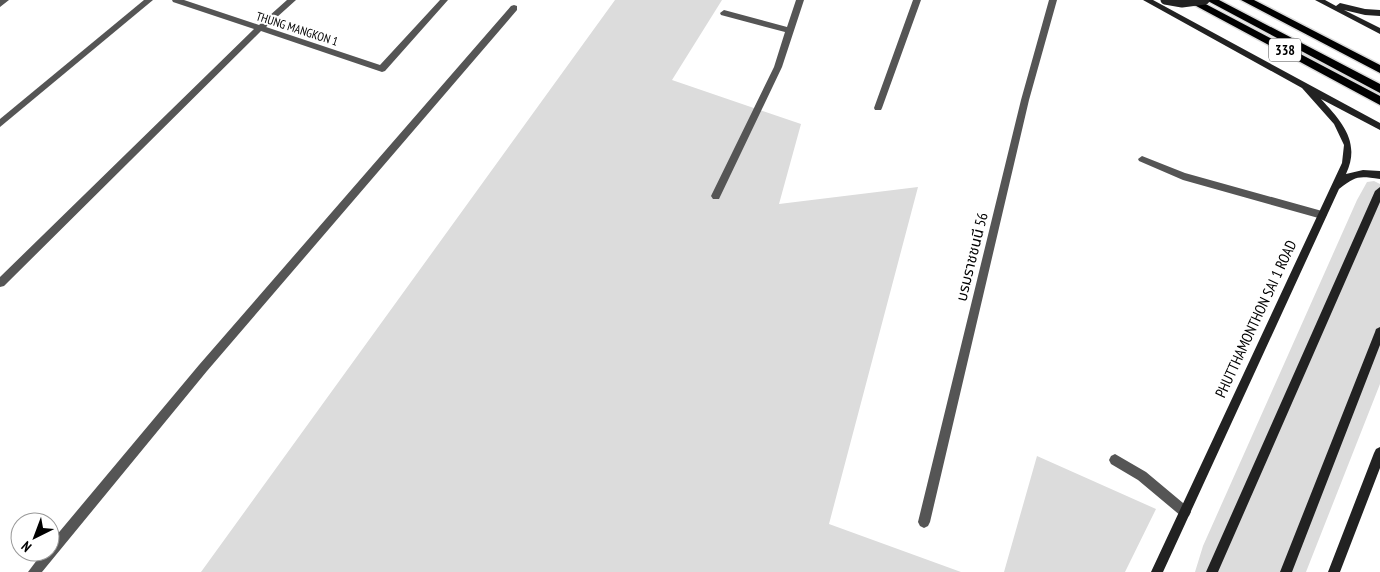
<svg xmlns="http://www.w3.org/2000/svg" width="1380" height="572" font-family="'PT Sans Narrow','Noto Sans Thai',sans-serif">
	<style>
		.green { fill: #dcdcdc }
		.lines { fill: none; stroke-linecap: round; stroke-linejoin: round }
		.primary-casing { stroke: #dbdbdb; stroke-width: 3 }
		.service { fill: #555; fill-rule: evenodd }
		.minor { fill: #555; fill-rule: evenodd }
		.tertiary { fill: #555; fill-rule: evenodd }
		.secondary { fill: #222; fill-rule: evenodd }
		.primary { fill: #000; fill-rule: evenodd }
		.secondary-bridge { stroke: #222; stroke-width: 9 }
		.labels { text-anchor: middle; stroke-width: 4; stroke-linejoin: round; paint-order: stroke }
		.far-street-label { font-size: 12px; fill: #000; stroke: #fff }
		.shield { fill: #fff; stroke: #4c4c4c; stroke-width: 1 }
		.shield-label { font-size: 14px; font-weight: bold; fill: #000 }
		.street-label { font-size: 15px; fill: #000; stroke: #fff }
	</style>
	<rect width="100%" height="100%" fill="#fff"/>
	<!-- green -->
	<path class="green" d="M615,0H722L672,80L801,124L779,204L918,187L829,524L961,572H201Z
		M1374,181L1380,184V384L1306,572H1195L1203,546L1357,200L1367,182Z
		M1037,456L1156,509L1125,572H1004Z"/>
	<g class="lines">
		<!-- primary casing -->
		<g class="primary-casing">
			<path id="primary" d="M1185,0H1198L1380,96V105Z
				M1206,0H1219L1380,84V93Z
				M1241,0H1254L1380,65V73Z"/>
		</g>
		<!-- service -->
		<path class="service" d="M796,0H804L782,67L719,199H713L711,196L774,67L785,32L721,15L720,13L724,10L787,27Z
			M514,5L517,6V10L207,371L42,572H28L43,552H50V543L199,365L511,6Z
			M1142,156L1185,173L1322,211L1327,215L1322,219L1183,180L1139,161L1138,159Z"/>
		<!-- minor -->
		<path class="minor" d="M0,0H9L0,7Z
			M172,0H184L259,25L287,0H296L266,27L380,65L440,0H448L385,71L382,72L261,31L4,286L0,287V277L254,29L173,2Z
			M913,0H921L882,108L881,110H875L874,108Z
			M1049,0H1057L1029,100L930,522L928,526L924,528L920,526L918,522L1021,100Z
			M1115,454L1146,472L1189,508L1191,512L1189,516L1185,518L1181,516L1138,480L1111,464L1109,460L1111,456Z"/>
		<!-- tertiary -->
		<path class="tertiary" d="M144,0H153L0,127V119Z"/>
		<!-- secondary -->
		<path class="secondary" d="M1143,0H1153L1380,123V130L1321,99C1342,122 1361,142 1346,174L1363,170L1380,171V179C1357,176 1357,176 1339,189L1163,572H1151L1342,163L1344,145L1334,124L1302,88Z
			M1315,0H1325L1336,6L1340,3L1365,9L1380,10V16L1365,15L1344,10L1380,28V34Z
			M1380,187V202L1218,572H1206L1375,191Z
			M1380,327V345L1292,572H1280L1375,332L1376,329Z
			M1380,447V468L1340,572H1328L1374,453L1376,449Z"/>
		<!-- primary -->
		<use href="#primary" class="primary"/>
		<!-- secondary-bridge -->
		<path class="secondary-bridge" d="M1165,0L1182,3L1205,0"/>
	</g>
	<g class="labels">
		<!-- far-street labels -->
		<g class="far-street-label">
			<text transform="translate(297 29) rotate(18)" y="4">THUNG MANGKON 1</text>
		</g>
		<!-- shield labels -->
		<rect class="shield" x="1269" y="38.5" width="32" height="23" rx="4"/>
		<g class="shield-label">
			<text x="1285" y="55">338</text>
		</g>
		<!-- street labels -->
		<g class="street-label">
			<text transform="translate(972 257) rotate(-76)" y="5">บรมราชชนนี 56</text>
			<text transform="translate(1256 319) rotate(-65)" y="5">PHUTTHAMONTHON SAI 1 ROAD</text>
		</g>
	</g>
	<!-- north arrow -->
	<g transform="translate(35 537) rotate(222)"><circle r="24" fill="#ffffff" stroke="#999999"/>
	<path d="M0-4L9 19L0 12L-9 19Z" fill="#000000"/>
	<text y="-8" font-size="14" font-weight="bold" text-anchor="middle" fill="#000000">N</text>
	</g>
</svg>
